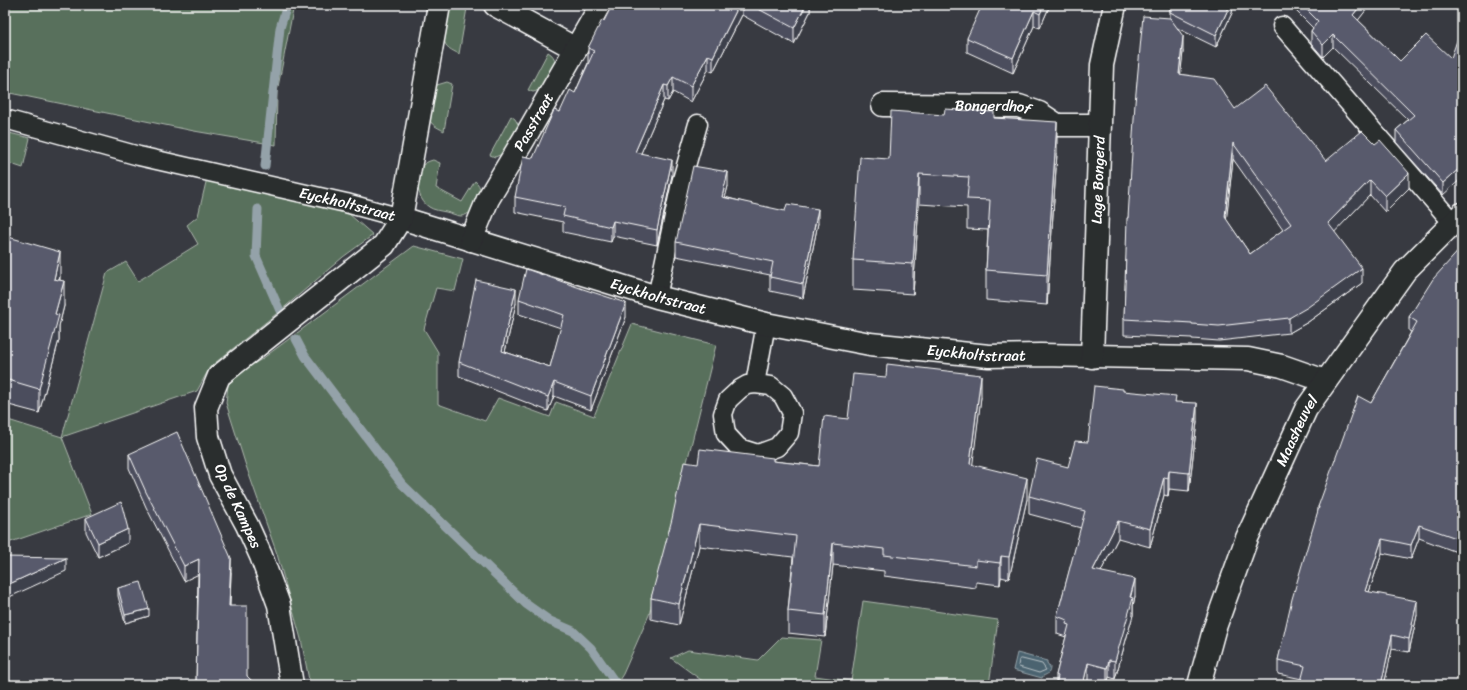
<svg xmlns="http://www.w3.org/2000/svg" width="1467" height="690" font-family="Sriracha,sans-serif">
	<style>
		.green { fill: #596f5b; stroke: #acb7ad }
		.water { fill: #4c6470; stroke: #94a2a9 }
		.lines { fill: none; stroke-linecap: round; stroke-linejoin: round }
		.shore { stroke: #b7c1c6; stroke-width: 1 }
		.stream { stroke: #94a2a9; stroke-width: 9 }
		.service-casing { stroke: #fff; stroke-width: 21 }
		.minor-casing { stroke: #fff; stroke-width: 25 }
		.tertiary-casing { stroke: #fff; stroke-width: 25 }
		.service { stroke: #2a2d2e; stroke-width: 18 }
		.minor { stroke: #2a2d2e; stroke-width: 22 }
		.tertiary { stroke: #2a2d2e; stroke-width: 22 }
		.wall { fill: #4c4d5d; stroke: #fff; fill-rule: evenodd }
		.shaded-wall { fill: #3e3f4c; stroke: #fff }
		.building { fill: #585a6c; stroke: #fff; fill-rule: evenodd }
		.labels { text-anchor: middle; stroke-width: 4; stroke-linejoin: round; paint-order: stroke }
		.street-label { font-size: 15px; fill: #fff; stroke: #2a2d2e }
	</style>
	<rect width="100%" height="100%" fill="#383a41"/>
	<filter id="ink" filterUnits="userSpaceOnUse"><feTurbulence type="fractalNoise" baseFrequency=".025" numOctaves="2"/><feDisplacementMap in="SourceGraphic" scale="8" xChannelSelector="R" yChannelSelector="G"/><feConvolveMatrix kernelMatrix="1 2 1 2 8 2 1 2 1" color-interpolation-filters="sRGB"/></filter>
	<g filter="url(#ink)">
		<!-- green -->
		<path class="green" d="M5,5H294L277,92L276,145L194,131L5,92Z
			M462,5L467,8L459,54C452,50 445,48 444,39L449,12L452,8Z
			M548,52C566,62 547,90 533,92L528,90Z
			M447,82L452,84L444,131C437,127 430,125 429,117L434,90L437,85Z
			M511,116L515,119L519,126L505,153L495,157L490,155Z
			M5,132L30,138L23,168L5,162Z
			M433,160L440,163L436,188L462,202L475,181C488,191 475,215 461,216C457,216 451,213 446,212C441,211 433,210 429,207C420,201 417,189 418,180C419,169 421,163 433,160Z
			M207,178L341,207L373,235L343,257L286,306L210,367L197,391L62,437L92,514L5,544V419L62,437L107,273L126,262L138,281L198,244L187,225L198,216Z
			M414,246L463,259L455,291L436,288L424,329L438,352V404L485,421L498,398L550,417L556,402L594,416L632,324L716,345L649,615L623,674L616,685H310L301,639L277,554L245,463L226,403L228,385L242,371L262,359Z
			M863,601L998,620L989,685H708L671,658L688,650L758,660L781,637L821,640L815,676L851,681Z"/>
		<!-- water -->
		<path class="water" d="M1017,653L1047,661V663L1050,667C1050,673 1048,674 1043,676L1042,678L1013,670Z"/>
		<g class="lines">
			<!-- shore -->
			<path class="shore" d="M1022,659L1042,664L1046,670L1039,673L1019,667L1018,666L1019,660Z"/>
			<!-- stream -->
			<path class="stream" d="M265,166L280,28L287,5
				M258,209L256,256L281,313
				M296,339L305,356L402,484L526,604L550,621L573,631L591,648L617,685"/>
			<!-- service casing -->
			<g class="service-casing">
				<g id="service">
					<path d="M1282,26L1453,223"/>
					<path id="s1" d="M5,119L139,156L346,203L401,218"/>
					<path d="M657,297L681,183L698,124"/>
					<path d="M755,384L747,385L740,389L728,400L723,414L726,434L739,448L758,454L777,447L789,433L792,413L783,396L771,386L755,384L766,324"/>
				</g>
			</g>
			<!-- minor casing -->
			<g class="minor-casing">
				<g id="minor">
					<path d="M495,5L576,49"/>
					<path id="s2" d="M883,105L1019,106L1039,113L1057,125H1099"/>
					<path id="s3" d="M401,218L657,297L766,324L870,344L989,356L1040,355L1248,359L1282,366L1325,381"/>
					<path id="s4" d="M471,240L488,199L524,139L601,5"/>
					<path id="s5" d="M1092,357L1102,65L1115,5"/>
					<path d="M292,685L279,605L261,556L247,525L220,475L208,437L206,408L219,376L384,245L401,218L439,5"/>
				</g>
			</g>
			<!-- tertiary casing -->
			<g class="tertiary-casing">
				<g id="tertiary">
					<path id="s6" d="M1199,685L1214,630L1247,538L1306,409L1405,271L1462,214"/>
				</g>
			</g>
			<!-- service -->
			<use href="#service" class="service"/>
			<!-- minor -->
			<use href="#minor" class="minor"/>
			<!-- tertiary -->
			<use href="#tertiary" class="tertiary"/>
		</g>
		<!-- wall -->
		<path class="wall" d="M612,5H810V12L794,44L742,15L713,72L708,70L691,102L673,92L668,101L664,100L641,153L672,175L657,245L613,236L611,242L563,232V222L515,212V197L533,158L560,112L575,93L588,63V48Z
			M1050,5L1040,28L1034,26L1013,73L967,52V38Z
			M1170,5H1233L1232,13L1216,47L1177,28L1183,52L1180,74L1235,109L1326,161L1409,188L1385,212L1370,195L1334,232L1362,283L1308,322L1289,333L1219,341L1192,339V338L1124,335V319L1128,218L1170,19ZM1233,159L1283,230L1250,254L1226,219Z
			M1290,5H1370L1358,20L1400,61L1451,58L1443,195L1396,142V130L1408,120L1333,47L1323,57L1311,43V31L1313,28Z
			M994,118L1057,153L1047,305L986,300V270L988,230L967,229V207L919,204L913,294L853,290V260L889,159Z
			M728,186L725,197L818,223L803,298L770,291V275L676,256V242Z
			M5,236L60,276V280L64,306L59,326V340L39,413L5,404Z
			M1462,247V554L1419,538L1411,559L1382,553L1369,592L1417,615L1409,652L1392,649L1384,685H1300L1302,679L1278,674V660L1318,512V507L1371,403L1411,332L1409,331V317Z
			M519,299L626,317L591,410L554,396L548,411L459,376V362L516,303L505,352L550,367L561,328L519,314Z
			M1123,391L1176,402L1197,421L1189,491L1169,489L1168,496L1164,495L1150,547L1118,538L1101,571L1135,596L1133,606V615L1115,679L1109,677L1107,685H1104L1088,681L1087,685H1056V675L1066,637L1057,634V616L1081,528L1029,514V496L1068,467L1088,442Z
			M981,397L972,465L1027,499L1009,579L1001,577L1000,585L976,582V588L884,576V571L833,565L825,637L788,633V611L793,557L699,546L679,625L651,619V598L698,464L773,461L819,466L848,419Z
			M129,454L231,572L230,606L247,676L196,685L198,574L184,581L146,507L129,468Z
			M86,518L128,543L98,557L86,532Z
			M118,588L149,616L125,623L118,596Z"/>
		<!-- shaded-wall -->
		<path class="shaded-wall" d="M739,5H742V15L713,72V57Z
			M806,5H810V12L794,44V28Z
			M1044,5H1050L1040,28V14Z
			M1230,5H1233L1232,13L1216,47V35Z
			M1361,5H1370L1353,27V15Z
			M1034,11V26L1013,73V58Z
			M1333,35V47L1323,57V45Z
			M1183,36V52L1179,89V74Z
			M708,55V70L691,102V86Z
			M673,77V92L668,101V86Z
			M664,85V100L635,167V152Z
			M1057,122V153L1047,305V275Z
			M1233,143V159L1225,232V217Z
			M672,160V175L657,245V230Z
			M1462,166V178L1443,195V183Z
			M728,172V186L722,211V197Z
			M1409,173V188L1385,212V196Z
			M919,174V204L913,294V264Z
			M1370,180V195L1328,239V223Z
			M818,209V223L803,298V284Z
			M613,221V236L611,242V227Z
			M60,252V276L54,303V279Z
			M1362,268V283L1308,322L1289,333V318Z
			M64,281V306L59,326V340L39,413V389L55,314Z
			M516,289V303L502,365V351Z
			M626,303V317L591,410V396Z
			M981,375V397L970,486V464Z
			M554,382V396L548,411V397Z
			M1197,403V421L1189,491V473Z
			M1169,471V489L1168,496V478Z
			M1164,477V495L1150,547V529Z
			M1027,478V499L1009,579V557Z
			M1118,521V538L1093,587V570Z
			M699,524V546L679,625V604Z
			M1419,525V538L1411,559V545Z
			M128,529V543L98,557V543Z
			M1382,539V553L1365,604V591Z
			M833,543V565L825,637V615Z
			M1001,556V577L1000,585V563Z
			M66,558V571L5,599V586Z
			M231,558V572L229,620V606Z
			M199,559V574L184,581V566Z
			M1135,579V596L1133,606V615L1115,679V661Z
			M1417,601V615L1409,652V639Z
			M149,609V616L125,623V615Z
			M1392,635V649L1384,685H1381Z
			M1109,660V677L1107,685V668Z
			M1088,663V681L1087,685H1083Z"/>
		<!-- building -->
		<path class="building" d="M612,5H739L713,57L708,55L691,86L673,77L668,86L664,85L635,152L672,160L657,230L613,221L611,227L563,216L565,207L515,197L523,156L533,158L554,110L560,112L570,90L575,93L594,51L588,48L602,20L604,21Z
			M751,5H806L794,28Z
			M982,5H1044L1040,14L1034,11L1013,58L967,38Z
			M1170,5H1230L1216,35L1170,12Z
			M1302,5H1361L1353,15L1400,61L1426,35L1451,58L1462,26V166L1443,183L1396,130L1414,115L1333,35L1323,45L1311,31L1318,21Z
			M1143,16L1170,18L1183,36L1179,74L1214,79L1235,109L1265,86L1326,161L1362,131L1375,144L1380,140L1409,173L1385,196L1370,180L1328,223L1362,268L1308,307L1289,318L1219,326L1192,324V323L1124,319L1127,218H1128L1135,103ZM1233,143L1291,224L1250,254L1225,217Z
			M945,109L994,112V118L1057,122L1047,275L986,270L990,200L967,199L969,177L919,174L913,264L853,260L860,157L889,159L891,111L944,115Z
			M693,166L728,172L722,197L785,211L787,204L818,209L803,284L770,277L773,262L676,242Z
			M5,236L60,252L54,279L64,281L55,314L59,315L39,389L5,379Z
			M1462,247V540L1419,525L1411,545L1382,539L1365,591L1417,601L1409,639L1392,635L1381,685H1300L1305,666L1278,660L1292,599L1319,507H1318L1358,396L1371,403L1417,322L1409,317L1433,279Z
			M526,269L583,289L626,303L591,396L554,382L548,397L459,362L476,280L516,289L502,351L550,367L564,315L519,299Z
			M887,364L981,375L970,464L1027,478L1009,557L1001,556L1000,563L976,560V566L884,555V549L833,543L825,615L788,611L796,536L699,524L679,604L651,598L672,519L684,462L698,464L700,449L773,458V461L819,466L824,416L848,419L853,374L886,377Z
			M1094,386L1123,389V391L1176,396L1175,402L1197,403L1189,473L1169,471L1168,478L1164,477L1150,529L1118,521L1093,570L1135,579L1130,597L1133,598L1115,661L1109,660L1107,668L1088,663L1083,685H1056L1058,676L1056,675L1069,625L1066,624L1067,620L1057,616L1085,511L1029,496L1037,459L1068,467L1075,441L1088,442Z
			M177,432L231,558L229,606H247V676L256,685H196L199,559L184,566L146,492L129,454Z
			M121,502L128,529L98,543L86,518Z
			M5,557L66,558L5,586Z
			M141,582L149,609L125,615L118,588Z"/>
	</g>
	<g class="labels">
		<!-- street labels -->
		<g class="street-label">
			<text dy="5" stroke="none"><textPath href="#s2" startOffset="110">Bongerdhof</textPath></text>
			<text dy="5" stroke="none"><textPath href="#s4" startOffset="134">Passtraat</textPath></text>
			<text dy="5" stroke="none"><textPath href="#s5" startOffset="177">Lage Bongerd</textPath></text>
			<text dy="5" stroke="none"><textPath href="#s1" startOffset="353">Eyckholtstraat</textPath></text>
			<text dy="5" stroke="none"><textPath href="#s3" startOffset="269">Eyckholtstraat</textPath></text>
			<text dy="5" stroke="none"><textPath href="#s3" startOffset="593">Eyckholtstraat</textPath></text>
			<text dy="5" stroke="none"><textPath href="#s6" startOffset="273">Maasheuvel</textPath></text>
			<text transform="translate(238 506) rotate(65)" y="5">Op de Kampes</text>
		</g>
	</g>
	<!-- margin -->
	<rect width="1467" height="690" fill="none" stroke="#2a2d2e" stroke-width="20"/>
	<rect x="10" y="10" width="1447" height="670" fill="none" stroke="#fff" stroke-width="1.5" filter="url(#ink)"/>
</svg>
